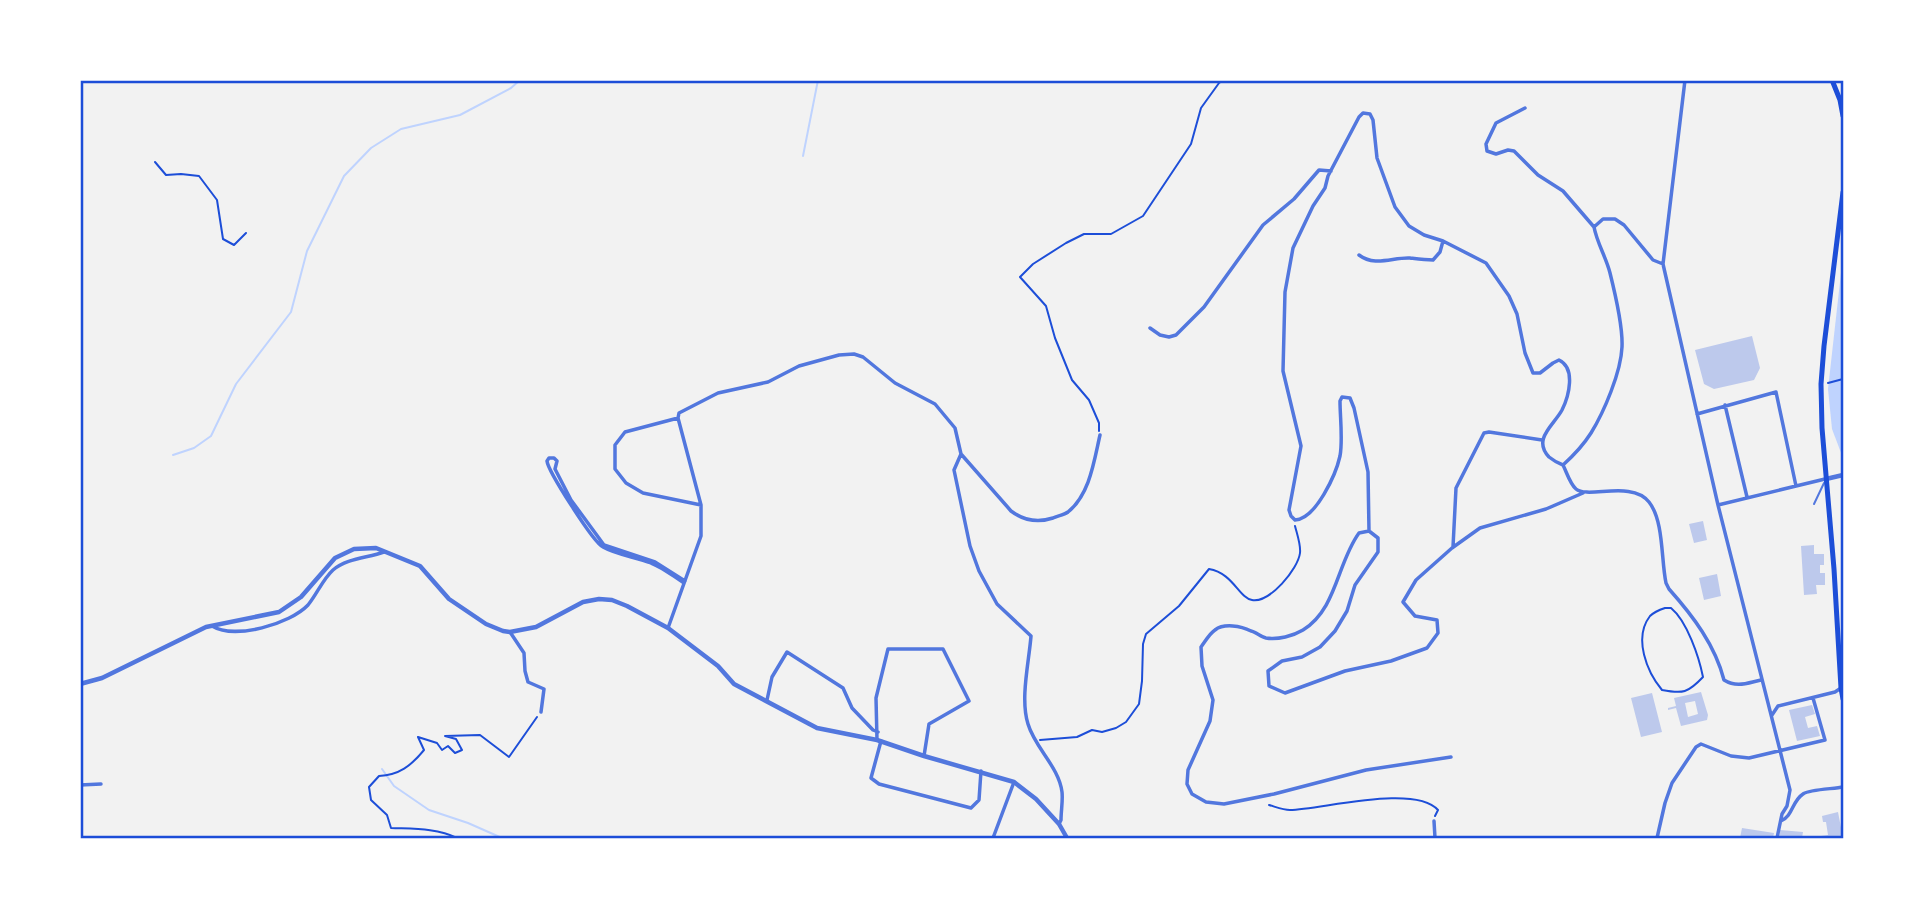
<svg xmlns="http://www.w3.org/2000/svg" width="1924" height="919" font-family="Signika,sans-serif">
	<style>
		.water { fill: #bfd3fe }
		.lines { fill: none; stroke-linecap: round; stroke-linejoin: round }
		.stream { stroke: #bfd3fe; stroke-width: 2 }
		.building { fill: #bdc9ec; fill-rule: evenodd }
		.path { stroke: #1d4ed8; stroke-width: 2 }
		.service { stroke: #5277de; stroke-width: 2 }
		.minor { stroke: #5277de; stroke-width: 3.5 }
		.tertiary { stroke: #5277de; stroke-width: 4.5 }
		.secondary { stroke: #1d4ed8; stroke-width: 5 }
		.neatline { fill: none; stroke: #1d4ed8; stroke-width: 2.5 }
	</style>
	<rect width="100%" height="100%" fill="#f2f2f2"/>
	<!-- water -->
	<path class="water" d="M1843,255V458L1832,429L1828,389Z"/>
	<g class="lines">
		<!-- stream -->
		<path class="stream" d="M803,156L818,80
			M173,455L194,448L211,436L236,384L291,312L307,251L344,176L371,148L401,129L460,115L511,88L520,80
			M382,769L394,786L429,810L468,823L502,838"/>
	</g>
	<!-- building -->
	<path class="building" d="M1752,336L1760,368L1754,380L1714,389L1704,384L1695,350Z
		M1703,521L1707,540L1694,543L1689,524Z
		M1814,545V554H1824V565H1820V573H1825V585H1816L1817,594L1804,595L1801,546Z
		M1717,574L1721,596L1704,600L1699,578Z
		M1701,692L1708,715L1707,720L1681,726L1676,708L1668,710V708L1676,706L1674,698ZM1695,701L1698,714L1688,717L1685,703Z
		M1652,693L1662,732L1641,737L1631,698Z
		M1812,705L1815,714L1805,717L1808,728L1817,726L1820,736L1797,741L1789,710Z
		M1838,812L1843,838H1822L1821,836L1828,835L1826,822H1823L1822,816Z
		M1742,828L1774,833L1773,838H1740Z
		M1780,830L1803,832L1802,838H1779Z"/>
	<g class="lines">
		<!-- path -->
		<path class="path" d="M155,162L166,175L181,174L199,176L217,200L223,239L234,245L246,233
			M1828,383L1843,379
			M1099,431V423L1089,400L1072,380L1055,338L1046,306L1020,277L1033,264L1066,243L1084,234H1111L1143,216L1191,144L1201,108L1219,83L1224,80
			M1665,608H1671C1687,621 1699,657 1703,677C1688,693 1683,694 1662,690C1647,672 1633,638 1650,616C1654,612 1659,610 1665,608Z
			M1040,740L1077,737L1092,730L1102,732L1116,728L1126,722L1139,704L1142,681L1143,644L1146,634L1179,606L1209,569C1233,573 1239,598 1252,600C1270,603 1298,569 1300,553C1301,545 1297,534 1295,526
			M1269,805C1276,807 1283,810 1290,810C1323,809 1415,784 1438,810L1435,816
			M457,838C437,828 413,829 391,828L387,815L371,800L369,787L379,776C399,775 411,766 424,750L418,737L437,743L442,750L448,746L455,753L462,750L456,739L445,736L480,735L509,757L537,717"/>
		<!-- service -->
		<path class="service" d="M1814,504L1824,483"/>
		<!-- minor -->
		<path class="minor" d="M1685,80L1663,264L1718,505L1790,790L1787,806L1782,814L1777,838
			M1525,108L1496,123L1486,144L1487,151L1496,154L1508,150L1514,151L1538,175L1563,191L1594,227
			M1359,255C1375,267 1393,257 1410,258C1418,259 1425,260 1433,260L1440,252L1443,241
			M1150,328L1160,335L1169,337L1176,335L1204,307L1263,225L1294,199L1319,170L1331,171
			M1725,405L1747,497
			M1697,414L1776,392L1796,486
			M678,418L625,432L615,445V469L626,483L643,493L701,505
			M961,454L954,470L970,546L979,571L997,604L1031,636C1029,662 1020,699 1028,724C1035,748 1059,767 1062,792C1063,801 1061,811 1061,820L1059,824
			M1563,465C1573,456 1584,444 1591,433C1604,412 1621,372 1622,347C1623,326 1615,293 1610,273C1606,257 1597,243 1594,227L1603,219H1615L1624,225L1653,260L1663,264
			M1563,465C1567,473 1570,484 1576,489C1588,499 1632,480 1649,502C1664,521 1661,560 1666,583L1669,589C1693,616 1715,645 1724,680C1737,688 1747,683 1761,680
			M1718,505L1825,479
			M1369,531L1378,538V552L1355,585L1347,611L1335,631L1320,647L1302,657L1282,661L1268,671L1269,686L1285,693L1345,671L1391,661L1427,648L1438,633L1437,620L1415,616L1403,602L1416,580L1452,548L1480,528L1546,509L1583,493
			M1453,547L1456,488L1484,433L1489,432L1542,440
			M684,583C673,576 662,567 651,563C636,557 617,555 603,547C593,542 548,471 547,461L549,458H554L557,461L555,469L571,500L604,545L655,562L685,581
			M212,626C235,640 290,624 308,605C317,594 323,579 333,570C347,558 368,558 384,552
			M668,628L701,536V505L678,418L679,413L718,393L768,382L799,366L839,355L854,354L863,357L895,383L935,404L955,428L961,454L1011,511C1023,520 1038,523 1053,518C1057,516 1064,515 1068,512C1090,494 1094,461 1100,435
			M510,632L524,653L525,671L528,682L544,689L541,712
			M767,700L772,677L787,652L843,688L852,708L873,730L878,732
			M1772,715L1778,706L1835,692L1841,688
			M877,740L876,698L888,649H943L969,701L929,724L924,756
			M881,741L871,778L879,784L971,808L979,800L981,771
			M1451,757L1366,770L1274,794L1224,804L1206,802L1192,794L1187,784L1188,770L1210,721L1213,700L1202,666L1201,647C1205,642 1209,634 1215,630C1224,623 1241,626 1251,631C1256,632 1261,637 1266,638C1278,640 1293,636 1303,630C1337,609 1337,563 1359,533L1369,531L1368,472L1354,408L1350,398L1342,397L1340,401C1340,417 1343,440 1340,456C1336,474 1316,519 1295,520L1291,516L1289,510L1301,446L1283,371L1285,292L1293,248L1313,206L1325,188L1328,176L1359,117L1363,113L1370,114L1373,120L1377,158L1395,207L1409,226L1424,235L1443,241L1486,263L1509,296L1517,314L1525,353L1533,373H1540L1553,363L1559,360C1576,368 1569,396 1562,410C1554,425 1532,439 1549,457C1554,461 1557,463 1563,465
			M80,785L101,784
			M1434,821L1435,838
			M1781,821C1793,816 1792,801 1803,794C1810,789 1834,789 1843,787
			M993,838L1014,782
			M1657,838L1665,803L1672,783L1696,747L1701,744L1731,756L1749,758L1825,740L1813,698"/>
		<!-- tertiary -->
		<path class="tertiary" d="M1826,479L1843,475
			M80,684L102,678L206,627L279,612L301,597L335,558L354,549L376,548L420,566L449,599L486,624L503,631L510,632L536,627L583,602L599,599L612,600L627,606L668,628L718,666L734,684L817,728L877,740L924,756L1014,782L1036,799L1059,824L1067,838"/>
		<!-- secondary -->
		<path class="secondary" d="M1832,80L1840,100L1843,116
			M1843,192L1824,346L1821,384L1822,428L1834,569L1841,688L1843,699"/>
	</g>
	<!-- border -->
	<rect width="1924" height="919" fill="none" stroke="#ffffff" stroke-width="164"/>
	<rect x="82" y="82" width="1760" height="755" class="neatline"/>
</svg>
